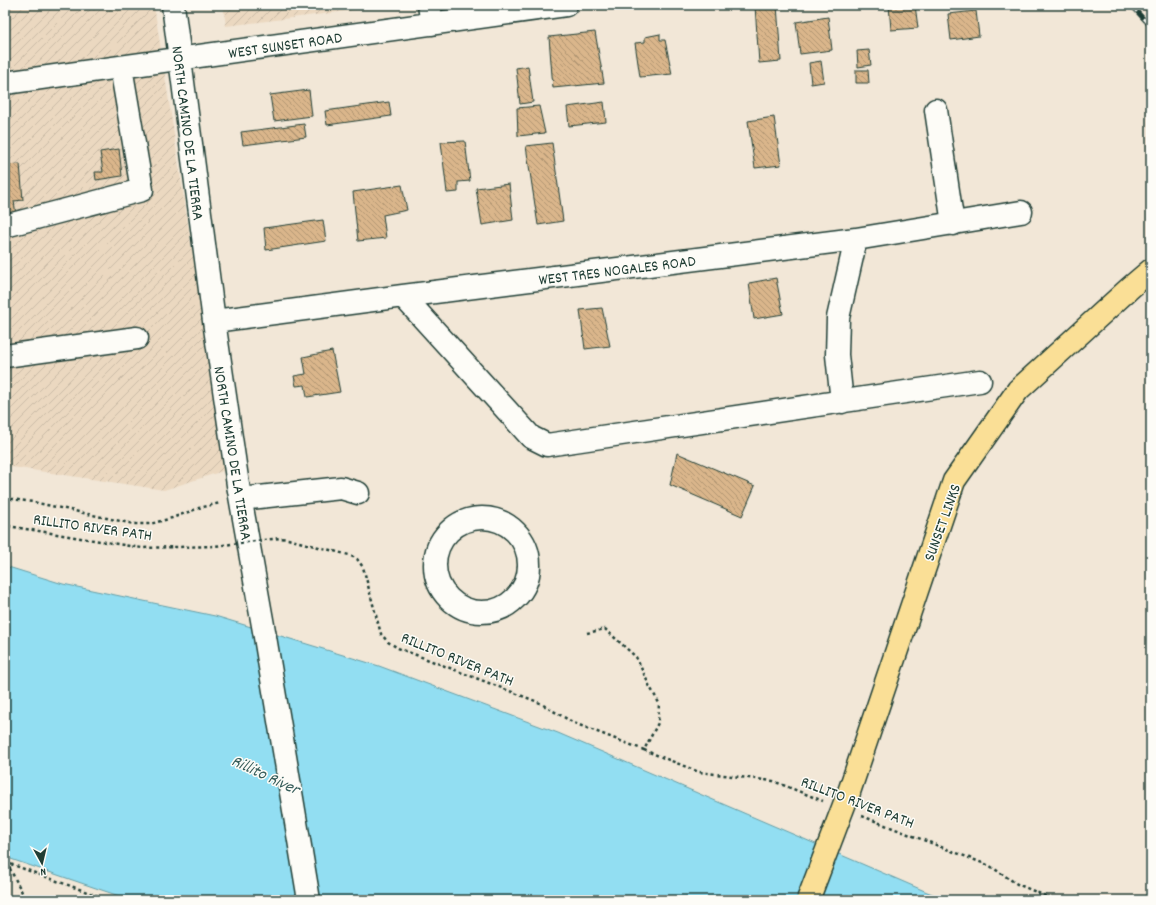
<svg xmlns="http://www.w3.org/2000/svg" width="1156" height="905" font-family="Dekko,sans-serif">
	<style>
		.industrial { fill: url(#industrial-furrows) }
		.water { fill: #92def2; stroke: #649ea6 }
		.building { fill: url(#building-back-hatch); stroke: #1f3d34 }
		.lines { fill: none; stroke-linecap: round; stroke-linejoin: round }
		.minor-casing { stroke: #1f3d34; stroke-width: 25 }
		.major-casing { stroke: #1f3d34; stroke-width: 25 }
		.path { stroke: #1f3d34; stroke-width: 2.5; stroke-dasharray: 3 3; stroke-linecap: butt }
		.minor { stroke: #fdfcf7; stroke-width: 22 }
		.major { stroke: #fadf96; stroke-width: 22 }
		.rail-casing { stroke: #1f3d34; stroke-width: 4.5 }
		.rail { stroke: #fdfcf7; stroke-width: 3; stroke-dasharray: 9; stroke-linecap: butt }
		.major-bridge-casing { stroke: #1f3d34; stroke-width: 25; stroke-linecap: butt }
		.path-bridge { stroke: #1f3d34; stroke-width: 2.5; stroke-dasharray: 3 3; stroke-linecap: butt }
		.major-bridge { stroke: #fadf96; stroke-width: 22 }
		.labels { text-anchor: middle; stroke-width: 3; stroke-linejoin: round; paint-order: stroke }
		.street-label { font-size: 16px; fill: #1f3d34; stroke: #fdfcf7 }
		.water-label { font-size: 17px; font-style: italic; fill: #365d5a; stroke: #fdfcf7 }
	</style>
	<defs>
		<pattern id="industrial-furrows" width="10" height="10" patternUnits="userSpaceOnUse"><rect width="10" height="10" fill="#ebd8c0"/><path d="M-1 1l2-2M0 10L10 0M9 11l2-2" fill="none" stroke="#c9baa6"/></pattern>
		<pattern id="building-back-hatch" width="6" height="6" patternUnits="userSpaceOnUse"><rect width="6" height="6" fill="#dab68b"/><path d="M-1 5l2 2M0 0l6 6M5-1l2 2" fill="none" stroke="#b09572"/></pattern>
	</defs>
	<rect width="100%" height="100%" fill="#f2e7d7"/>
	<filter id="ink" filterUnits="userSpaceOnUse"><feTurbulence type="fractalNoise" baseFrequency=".025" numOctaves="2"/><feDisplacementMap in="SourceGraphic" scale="8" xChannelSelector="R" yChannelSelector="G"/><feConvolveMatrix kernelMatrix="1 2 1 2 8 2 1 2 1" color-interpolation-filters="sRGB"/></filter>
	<g filter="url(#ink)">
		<!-- industrial -->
		<path class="industrial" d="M5,5H154L226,470L164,490L5,466Z
			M223,5H395L226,26Z"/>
		<!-- water -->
		<path class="water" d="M5,566L63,584L215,616L379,666L558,733L927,892L948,900H131L5,857Z"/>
		<!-- building -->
		<path class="building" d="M93,5H114L115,6L93,9Z
			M777,5L781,61L759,63L755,6Z
			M889,5H917H915L918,28L891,30Z
			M976,11L979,36L951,40L948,14Z
			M828,17L832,50L800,54L796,22Z
			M595,32L604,83L553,88L549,37Z
			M660,34V40H665L672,74L640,77L635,43L645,42V37Z
			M869,50L871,65L858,67L857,51Z
			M821,61L824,82L811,84L809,63Z
			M528,66L533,102L520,104L516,68Z
			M856,70H868L869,83H856Z
			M309,90L312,116L274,121L270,95Z
			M389,102L391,116L327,125L325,111Z
			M604,102L606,122L569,126L567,107Z
			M539,106L545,133L518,136L517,108Z
			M774,117L781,165L755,168L748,121Z
			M304,124L306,137L243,145L241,132Z
			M465,141L470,181L458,182V192L447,193L441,142Z
			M552,143L563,221L538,225L526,146Z
			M119,149L122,176L96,180L95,172H103L100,152Z
			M20,164L23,200L14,201L16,215L5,216V165Z
			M509,184L513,220L482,225L476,188Z
			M402,185L407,210L383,215L386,238L358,241L353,192Z
			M323,220L326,241L266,250L264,228Z
			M776,278L783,314L754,319L749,283Z
			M602,308L610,346L585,349L580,310Z
			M332,351L340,392L307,397L305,385L296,386L294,376L306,374L303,357Z
			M677,453L755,486L742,516L670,485Z"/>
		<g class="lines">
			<!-- minor casing -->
			<g class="minor-casing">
				<path id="minor" d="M173,5L214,321L238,485L264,631L309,900
					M429,5L432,24
					M5,83L566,5
					M936,110L953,224
					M5,226L142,190L121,67
					M403,296L531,437L547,445L980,381
					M214,321L403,296L856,239L1021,212
					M5,356L137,338
					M842,402L837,355L838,318L856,239
					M241,499L341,488L358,493
					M435 565a47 47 0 1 1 94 0a47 47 0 1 1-94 0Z"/>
			</g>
			<!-- major casing -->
			<g class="major-casing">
				<path id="major" d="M849,792L954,481L1018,390L1131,287L1151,270"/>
			</g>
			<!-- path -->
			<path class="path" d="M5,498L33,502L134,524H150L172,518L199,508L220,503
				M5,525L8,526
				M587,633L605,629L636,657L650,687L659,703L658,723L644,750L699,772L773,781L823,801
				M538,702L574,723L644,750
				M862,816L990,866L1017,884L1055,900
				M5,862L109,900
				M7,863L26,900"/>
			<!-- minor -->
			<use href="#minor" class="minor"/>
			<!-- major -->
			<use href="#major" class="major"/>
			<!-- rail casing -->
			<g class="rail-casing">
				<path id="rail" d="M1131,5L1151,27"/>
			</g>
			<!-- rail -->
			<use href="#rail" class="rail"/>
			<!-- major-bridge casing -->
			<g class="major-bridge-casing">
				<path id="major-bridge" d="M808,900L849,792"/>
			</g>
			<!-- path-bridge -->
			<path class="path-bridge" d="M8,526L142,548L215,546L280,538L288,539L349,555L357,559L363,567L381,634L388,642L398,648L538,702"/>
			<!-- major-bridge -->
			<use href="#major-bridge" class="major-bridge"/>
		</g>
	</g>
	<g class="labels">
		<!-- street labels -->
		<g class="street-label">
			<text transform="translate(285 44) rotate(-8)" y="6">WEST SUNSET ROAD</text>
			<text transform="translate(189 133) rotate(83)" y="6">NORTH CAMINO DE LA TIERRA</text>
			<text transform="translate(617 269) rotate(-7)" y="6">WEST TRES NOGALES ROAD</text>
			<text transform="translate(234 453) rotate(81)" y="6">NORTH CAMINO DE LA TIERRA</text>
			<text transform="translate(941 522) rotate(-70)" y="6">SUNSET LINKS</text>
			<text transform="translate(93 526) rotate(8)" y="6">RILLITO RIVER PATH</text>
			<text transform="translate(458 658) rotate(22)" y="6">RILLITO RIVER PATH</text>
			<text transform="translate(858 801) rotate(21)" y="6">RILLITO RIVER PATH</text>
		</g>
		<!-- water labels -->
		<g class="water-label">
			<text transform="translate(266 774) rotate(25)" y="6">Rillito River</text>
		</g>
	</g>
	<!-- margin -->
	<rect width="1156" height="905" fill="none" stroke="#fdfcf7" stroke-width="20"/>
	<rect x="10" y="10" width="1136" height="885" fill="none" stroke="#1f3d34" stroke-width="1.5" filter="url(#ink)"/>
	<!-- north arrow -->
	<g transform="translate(42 863) rotate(172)" stroke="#fdfcf7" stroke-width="3" paint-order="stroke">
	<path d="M0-3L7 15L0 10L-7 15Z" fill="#1f3d34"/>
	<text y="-6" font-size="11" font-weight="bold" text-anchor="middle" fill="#1f3d34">N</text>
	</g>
</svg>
